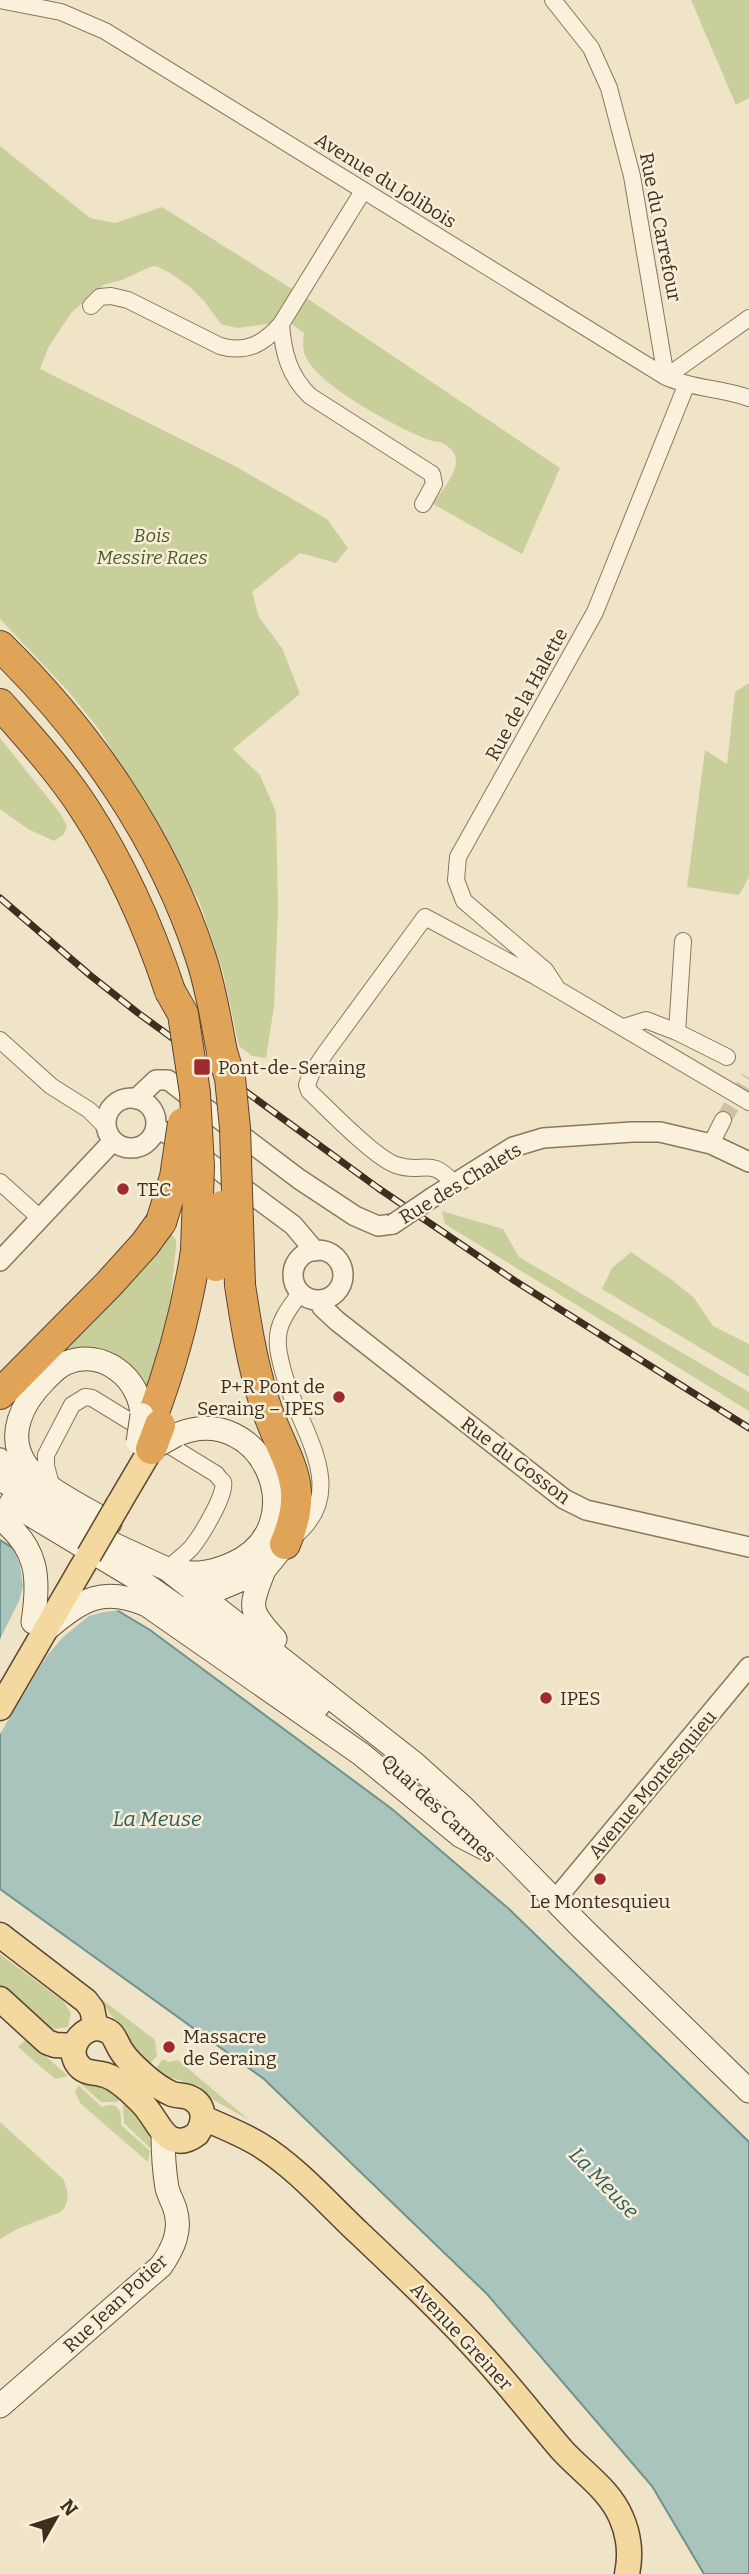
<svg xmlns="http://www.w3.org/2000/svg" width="749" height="2574" font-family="Bitter,serif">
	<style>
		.green { fill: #c9cf9b }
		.water { fill: #a9c4bc; stroke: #6f938a; stroke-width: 2 }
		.pier { fill: #f0e4c8 }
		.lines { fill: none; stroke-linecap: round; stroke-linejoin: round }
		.minor-tunnel { stroke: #ccc0a6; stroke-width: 16; stroke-dasharray: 16 8; stroke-linecap: butt }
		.minor-casing { stroke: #8d765c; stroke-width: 18 }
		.tertiary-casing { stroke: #8d765c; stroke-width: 22 }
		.secondary-casing { stroke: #6f573f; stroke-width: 25 }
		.primary-casing { stroke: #5b4430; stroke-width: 27 }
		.motorway-casing { stroke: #5b4430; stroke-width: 32 }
		.minor { stroke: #faf1dc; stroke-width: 16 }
		.tertiary { stroke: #faf1dc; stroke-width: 19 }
		.secondary { stroke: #faf1dc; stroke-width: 23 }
		.primary { stroke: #f3d9a0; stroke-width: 24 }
		.motorway { stroke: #e0a458; stroke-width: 30 }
		.rail-casing { stroke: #3d2e20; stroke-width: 7 }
		.rail { stroke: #f7eed8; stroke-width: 4.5; stroke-dasharray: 13; stroke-linecap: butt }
		.tertiary-bridge-casing { stroke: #8d765c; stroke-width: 22; stroke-linecap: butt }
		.secondary-bridge-casing { stroke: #6f573f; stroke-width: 25; stroke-linecap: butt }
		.primary-bridge-casing { stroke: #5b4430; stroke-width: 27; stroke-linecap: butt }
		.motorway-bridge-casing { stroke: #5b4430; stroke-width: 32; stroke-linecap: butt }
		.tertiary-bridge { stroke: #faf1dc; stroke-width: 19 }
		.secondary-bridge { stroke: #faf1dc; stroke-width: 23 }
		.primary-bridge { stroke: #f3d9a0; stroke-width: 24 }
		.motorway-bridge { stroke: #e0a458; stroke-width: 30 }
		.poi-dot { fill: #9e2a2b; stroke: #f7eed8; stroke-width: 2.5 }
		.labels { text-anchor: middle; stroke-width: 5; stroke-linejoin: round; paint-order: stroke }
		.street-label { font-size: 19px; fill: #3d2e20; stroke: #f7eed8 }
		.park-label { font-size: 19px; font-style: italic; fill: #4d5a26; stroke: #f7eed8 }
		.poi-label { font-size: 19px; fill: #3d2e20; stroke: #f7eed8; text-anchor: start }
		.water-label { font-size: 21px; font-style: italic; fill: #2f5d5a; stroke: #f7eed8 }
	</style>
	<rect width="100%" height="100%" fill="#f0e4c8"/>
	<!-- green -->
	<path class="green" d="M691,0H749V98L736,105Z
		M0,146L90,218L115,223L162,207L295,291L275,323L237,328L221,324L204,301L190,287L170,273L156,266L150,267L122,280L103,285L71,313L48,348L40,369L233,465L327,519L348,548L336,563L300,553L252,592L259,617L282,648L300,694L233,749L260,775L276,812L278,908L274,1007L266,1058L252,1056L239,1046L223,972L199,901L101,732L69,692L0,619Z
		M305,297L560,468L522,554L433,504C440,493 456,475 456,461C456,454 450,447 444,444C439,441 434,442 429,440C398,428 316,385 305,355C302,348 303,340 304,333L289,322Z
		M749,683V877L739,895L687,887L705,750L727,764L735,692Z
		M0,738L60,813L67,826L64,834L54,841L28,829L0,809Z
		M442,1211L503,1229L519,1257L749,1392V1411L445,1224Z
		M170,1232L176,1240V1247L167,1329L147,1401L96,1354L9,1407L7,1405Z
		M631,1252L672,1280L694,1298L713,1326L749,1344V1377L602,1289L612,1268Z
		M0,1954L63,2001L71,2013L68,2027L55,2029L44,2026L0,1987Z
		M100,1998L155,2040L157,2056L149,2065L134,2052L125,2030L109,2013Z
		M26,2039L68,2076L55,2079L18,2047Z
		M163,2059L168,2062L178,2060L249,2120L212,2099L199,2086L165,2076L155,2069Z
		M81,2084L104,2088L120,2099L117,2102H101Z
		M78,2085L102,2107C118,2101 122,2110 121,2125L150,2151L148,2162L81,2104L75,2092Z
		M126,2103L144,2122L153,2147H149L124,2123L123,2106Z
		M0,2122L63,2179C69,2191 70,2202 61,2212L19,2228L0,2239Z"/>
	<!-- water -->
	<path class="water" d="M0,1540L150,1630L392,1809L509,1909L749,2142V2574H704L652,2486L487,2294L264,2079L0,1889Z"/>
	<!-- pier -->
	<path class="pier" d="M11,1543L121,1610L104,1612L89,1616L63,1637L46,1657L0,1734V1639L19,1601L23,1586L20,1565Z"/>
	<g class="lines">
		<!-- minor-tunnel -->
		<path class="minor-tunnel" d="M723,1120L749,1078"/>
		<!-- minor casing -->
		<g class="minor-casing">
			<path id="minor" d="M0,0L61,12L105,31L666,377C693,389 722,388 749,398
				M553,0L591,48L609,88L632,176L666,377
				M363,191L281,324C283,352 289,376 310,396L432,474L434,484L423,504
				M91,306L100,297L111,296L128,300L220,346C247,354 264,343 281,324
				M666,377L749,318
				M555,985L545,970L464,901L456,880L458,857L595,612L686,386
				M624,1027L646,1020L677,1032L727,1057
				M677,1032L683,941
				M0,1040L51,1086L89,1110L106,1127
				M711,1144L723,1120
				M0,1182L40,1218
				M454,1184C430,1155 423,1175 396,1165C374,1157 328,1109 309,1091L307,1085L311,1074L326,1052L425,917L535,976L749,1102
				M52,1488L46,1466V1455L72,1405L85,1397L92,1398L216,1474C216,1474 222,1482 223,1482C227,1494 200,1537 192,1547C185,1555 175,1562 167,1569
				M292,1538C355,1490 296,1427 282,1367C279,1355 276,1343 279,1330C282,1316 292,1305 300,1293"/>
		</g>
		<!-- tertiary casing -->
		<g class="tertiary-casing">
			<path id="tertiary" d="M106 1123a25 25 0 1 1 50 0a25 25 0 1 1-50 0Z
				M136,1099L156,1080H168L299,1179L355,1216L378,1226L393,1224
				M156,1128L177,1139L293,1225L315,1251
				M433,1197L513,1147L543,1138L632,1132H660L711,1144L749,1162
				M293 1275a25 25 0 1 1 50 0a25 25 0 1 1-50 0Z
				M0,1261L113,1141
				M319,1300L322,1307L337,1321L564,1499L586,1510L749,1547
				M0,1458L36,1490
				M555,1900L749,1667"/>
		</g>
		<!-- secondary casing -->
		<g class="secondary-casing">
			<path id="secondary" d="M0,1479L115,1545L167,1569L414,1763L464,1808L582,1928L749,2091
				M11,1503L139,1580L318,1706
				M0,1518C38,1548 40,1577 33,1622
				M110,1523C86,1508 42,1488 26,1465C5,1435 23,1402 45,1380C52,1373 57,1367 66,1363C103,1348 140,1378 142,1415
				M170,1570C193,1575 210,1574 232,1564C317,1527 262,1398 176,1435
				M264,1570C250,1607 247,1609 275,1639
				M195,1599L264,1570L285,1544
				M48,1628C83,1599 103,1586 147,1605L361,1754L461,1836L484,1848
				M0,2406L161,2266C173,2249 182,2230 175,2209C173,2202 169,2196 167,2188C164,2170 163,2151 163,2133"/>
		</g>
		<!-- primary casing -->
		<g class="primary-casing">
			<path id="primary" d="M118,1505L151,1449
				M0,1708L89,1555
				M0,1935L86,2001L92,2009L96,2028
				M0,1999L47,2042L55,2045L74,2046
				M96,2028C116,2030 113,2039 122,2052C128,2061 137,2069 145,2076C153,2083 163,2090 172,2094C178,2096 183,2095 188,2097C205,2103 206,2121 197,2134C189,2140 181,2143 172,2139C161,2135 152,2112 141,2102C131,2092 116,2076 101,2074C94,2072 88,2074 81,2068C65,2053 77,2031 96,2028Z
				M203,2118C222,2126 242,2134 260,2145C297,2168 328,2204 359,2233C399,2271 439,2308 476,2349C506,2381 533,2416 562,2450C582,2472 609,2489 621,2517C629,2535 631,2555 627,2574"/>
		</g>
		<!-- motorway casing -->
		<g class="motorway-casing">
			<path id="motorway" d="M0,646C88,732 163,840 201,958C211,988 216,1021 222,1052
				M0,704C29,737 60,771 84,808C121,865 149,927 170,991
				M240,1285C246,1325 252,1362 264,1401C282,1459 313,1480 285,1544
				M0,1394L108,1285L145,1244L161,1222
				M151,1420C172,1365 187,1309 196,1251"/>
		</g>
		<!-- minor -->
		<use href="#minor" class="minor"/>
		<!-- tertiary -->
		<use href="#tertiary" class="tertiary"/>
		<!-- secondary -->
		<use href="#secondary" class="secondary"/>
		<!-- primary -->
		<use href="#primary" class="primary"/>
		<!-- motorway -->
		<use href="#motorway" class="motorway"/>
		<!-- rail casing -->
		<g class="rail-casing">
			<path id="rail" d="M0,898L91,976L138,1013L378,1188L515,1281L749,1428"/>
		</g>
		<!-- rail -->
		<use href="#rail" class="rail"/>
		<!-- tertiary-bridge casing -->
		<g class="tertiary-bridge-casing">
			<path id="tertiary-bridge" d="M393,1224L433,1197"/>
		</g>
		<!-- secondary-bridge casing -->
		<g class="secondary-bridge-casing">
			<path id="secondary-bridge" d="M138,1442L142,1415
				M151,1449L176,1435"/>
		</g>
		<!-- primary-bridge casing -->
		<g class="primary-bridge-casing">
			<path id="primary-bridge" d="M89,1555L118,1505"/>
		</g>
		<!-- motorway-bridge casing -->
		<g class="motorway-bridge-casing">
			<path id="motorway-bridge" d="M170,991L183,1014L195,1093L199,1167L196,1251
				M222,1052L230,1078L235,1128L240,1285
				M161,1222L175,1177L183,1123
				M216,1266L222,1206
				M151,1449L160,1425"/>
		</g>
		<!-- tertiary-bridge -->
		<use href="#tertiary-bridge" class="tertiary-bridge"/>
		<!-- secondary-bridge -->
		<use href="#secondary-bridge" class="secondary-bridge"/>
		<!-- primary-bridge -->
		<use href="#primary-bridge" class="primary-bridge"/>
		<!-- motorway-bridge -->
		<use href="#motorway-bridge" class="motorway-bridge"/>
	</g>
	<!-- markers -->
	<g class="poi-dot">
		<rect x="193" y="1058" width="18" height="18" rx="3.5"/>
		<circle cx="123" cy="1189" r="7"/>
		<circle cx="339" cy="1397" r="7"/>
		<circle cx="546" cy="1698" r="7"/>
		<circle cx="600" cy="1879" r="7"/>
		<circle cx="169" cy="2047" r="7"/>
	</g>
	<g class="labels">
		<!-- street labels -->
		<g class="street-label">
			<text transform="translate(386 180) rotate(32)" y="7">Avenue du Jolibois</text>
			<text transform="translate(661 227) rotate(79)" y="7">Rue du Carrefour</text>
			<text transform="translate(526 694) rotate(-61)" y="7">Rue de la Halette</text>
			<text transform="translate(460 1183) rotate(-31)" y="7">Rue des Chalets</text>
			<text transform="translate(516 1460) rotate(37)" y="7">Rue du Gosson</text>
			<text transform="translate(652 1784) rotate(-50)" y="7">Avenue Montesquieu</text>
			<text transform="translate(439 1808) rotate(43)" y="7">Quai des Carmes</text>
			<text transform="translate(115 2303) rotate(-43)" y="7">Rue Jean Potier</text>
			<text transform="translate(462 2336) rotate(47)" y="7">Avenue Greiner</text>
		</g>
		<!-- park labels -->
		<g class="park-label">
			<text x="152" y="542">Bois<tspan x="152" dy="22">Messire Raes</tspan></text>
		</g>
		<!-- poi labels -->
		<g class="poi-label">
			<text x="218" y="1074">Pont-de-Seraing</text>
			<text x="137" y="1196">TEC</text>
			<text x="325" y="1393" text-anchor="end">P+R Pont de<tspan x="325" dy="22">Seraing – IPES</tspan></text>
			<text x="560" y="1705">IPES</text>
			<text x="600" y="1908" text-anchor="middle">Le Montesquieu</text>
			<text x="183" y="2043">Massacre<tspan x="183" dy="22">de Seraing</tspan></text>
		</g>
		<!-- water labels -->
		<g class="water-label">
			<text x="157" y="1826">La Meuse</text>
			<text transform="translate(604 2183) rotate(46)" y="7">La Meuse</text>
		</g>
	</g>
	<!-- north arrow -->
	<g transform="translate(56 2518) rotate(51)" stroke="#f7eed8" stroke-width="5" paint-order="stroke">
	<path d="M0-5L12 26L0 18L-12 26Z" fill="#3d2e20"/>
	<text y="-10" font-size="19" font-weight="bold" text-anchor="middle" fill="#3d2e20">N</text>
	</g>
</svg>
